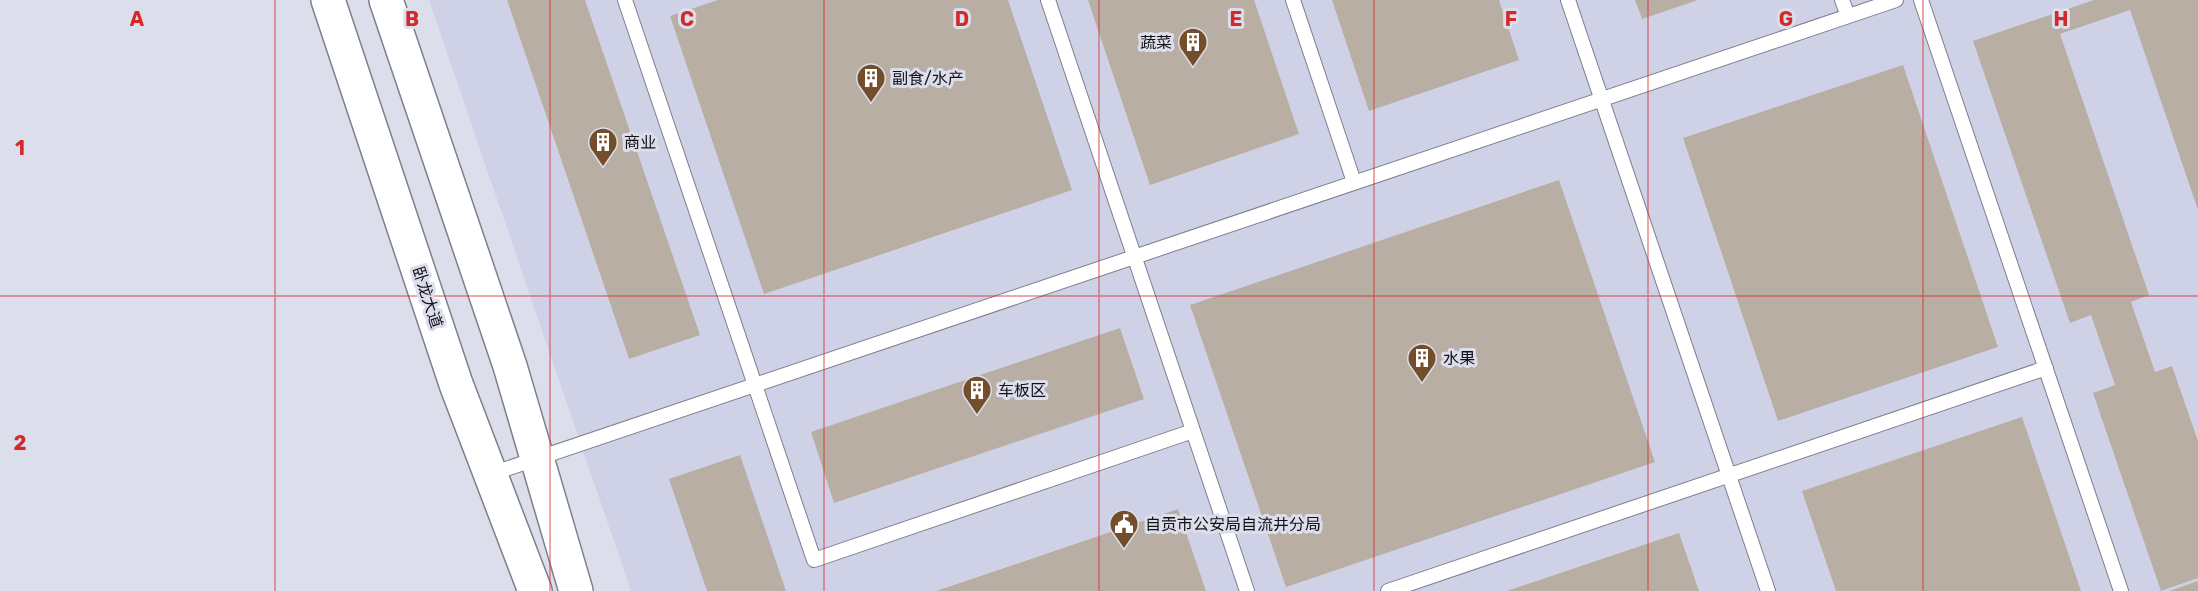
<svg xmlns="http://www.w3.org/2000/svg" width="2198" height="591" font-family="Rubik,'Noto Sans SC',sans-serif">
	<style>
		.built { fill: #cfd2e7 }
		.building { fill: #b9aea4 }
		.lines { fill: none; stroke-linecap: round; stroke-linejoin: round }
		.service-casing { stroke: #7d7f8b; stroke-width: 16 }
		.secondary-casing { stroke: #7d7f8b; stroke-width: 36 }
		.service { stroke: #fff; stroke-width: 14 }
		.secondary { stroke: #fff; stroke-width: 33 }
		.grid { fill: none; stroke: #d62828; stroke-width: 1.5; stroke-opacity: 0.55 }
		.labels { text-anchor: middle; stroke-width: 6; stroke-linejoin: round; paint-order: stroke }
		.poi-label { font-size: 16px; fill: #111116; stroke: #dcdeec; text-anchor: start }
		.street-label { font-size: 16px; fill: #111116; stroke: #dcdeec }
		.grid-label { font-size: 20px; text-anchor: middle; font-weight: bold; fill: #d62828; stroke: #dcdeec; stroke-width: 6; stroke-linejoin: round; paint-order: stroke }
	</style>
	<rect width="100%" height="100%" fill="#dcdeec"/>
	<!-- built -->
	<path class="built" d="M429,0H2198V591H1206L1178,509L935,591H631Z"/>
	<!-- building -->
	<path class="building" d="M507,0H585L700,335L629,359Z
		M718,0H1008L1072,190L764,294L670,16Z
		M1088,0H1254L1299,134L1150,185Z
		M1332,0H1499L1519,60L1369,111Z
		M1635,0H1698L1642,19Z
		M2094,0H2198V210L2130,10L2060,34L2149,295L2131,302L2155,372L2172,366L2198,441V578L2161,591L2093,393L2115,385L2091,315L2070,323L1973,41Z
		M1903,65L1998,347L1778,421L1683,138Z
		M1559,180L1655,462L1286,587L1190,305Z
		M1120,328L1144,399L834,503L811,432Z
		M2022,417L2081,591H1836L1802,491Z
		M740,455L786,591H707L669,479Z
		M1178,509L1206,591H936Z
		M1679,533L1699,591H1507Z
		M2198,581V591H2169Z"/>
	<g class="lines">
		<!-- service casing -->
		<g class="service-casing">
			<path id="service" d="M625,0L814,560L1193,431
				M1048,0L1247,591
				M1293,0L1354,182
				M1568,0L1768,591
				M1842,0L1848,16
				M1921,0L2121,591
				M491,474L1896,0
				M1388,591L2046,368"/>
		</g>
		<!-- secondary casing -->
		<g class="secondary-casing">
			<path id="secondary" d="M328,0L456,384L535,591
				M386,0L510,366L576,591"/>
		</g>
		<!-- service -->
		<use href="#service" class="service"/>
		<!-- secondary -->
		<use href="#secondary" class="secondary"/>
	</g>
	<!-- grid -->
	<path class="grid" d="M275,0V591M550,0V591M824,0V591M1099,0V591M1374,0V591M1648,0V591M1923,0V591M0,296H2198"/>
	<!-- icons -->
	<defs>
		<g id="building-pin" transform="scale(1.5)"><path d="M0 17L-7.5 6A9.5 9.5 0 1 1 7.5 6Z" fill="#744e2b" stroke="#dcdeec"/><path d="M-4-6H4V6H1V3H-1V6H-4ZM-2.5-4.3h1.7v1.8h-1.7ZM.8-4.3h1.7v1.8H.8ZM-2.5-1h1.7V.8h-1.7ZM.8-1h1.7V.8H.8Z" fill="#fff"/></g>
		<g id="civic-pin" transform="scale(1.5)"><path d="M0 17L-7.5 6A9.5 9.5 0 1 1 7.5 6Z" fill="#744e2b" stroke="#dcdeec"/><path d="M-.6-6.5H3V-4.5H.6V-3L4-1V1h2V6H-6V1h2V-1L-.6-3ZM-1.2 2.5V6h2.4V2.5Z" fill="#fff"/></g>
	</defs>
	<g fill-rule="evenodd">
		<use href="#building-pin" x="1193" y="42"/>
		<use href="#building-pin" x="871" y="78"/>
		<use href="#building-pin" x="603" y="142"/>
		<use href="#building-pin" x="1422" y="358"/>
		<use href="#building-pin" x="977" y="390"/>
		<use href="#civic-pin" x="1124" y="524"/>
	</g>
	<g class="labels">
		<!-- poi labels -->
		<g class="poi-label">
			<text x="1172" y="48" text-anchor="end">蔬菜</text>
			<text x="892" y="84">副食/水产</text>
			<text x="624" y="148">商业</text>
			<text x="1443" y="364">水果</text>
			<text x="998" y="396">车板区</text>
			<text x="1145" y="530">自贡市公安局自流井分局</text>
		</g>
		<!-- street labels -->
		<g class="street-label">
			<text transform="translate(428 297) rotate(72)" y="6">卧龙大道</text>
		</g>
	</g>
	<g class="grid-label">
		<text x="137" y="26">A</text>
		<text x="412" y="26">B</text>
		<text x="687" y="26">C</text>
		<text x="962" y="26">D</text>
		<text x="1236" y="26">E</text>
		<text x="1511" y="26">F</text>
		<text x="1786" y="26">G</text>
		<text x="2061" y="26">H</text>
		<text x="20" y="155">1</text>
		<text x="20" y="450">2</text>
	</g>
</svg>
